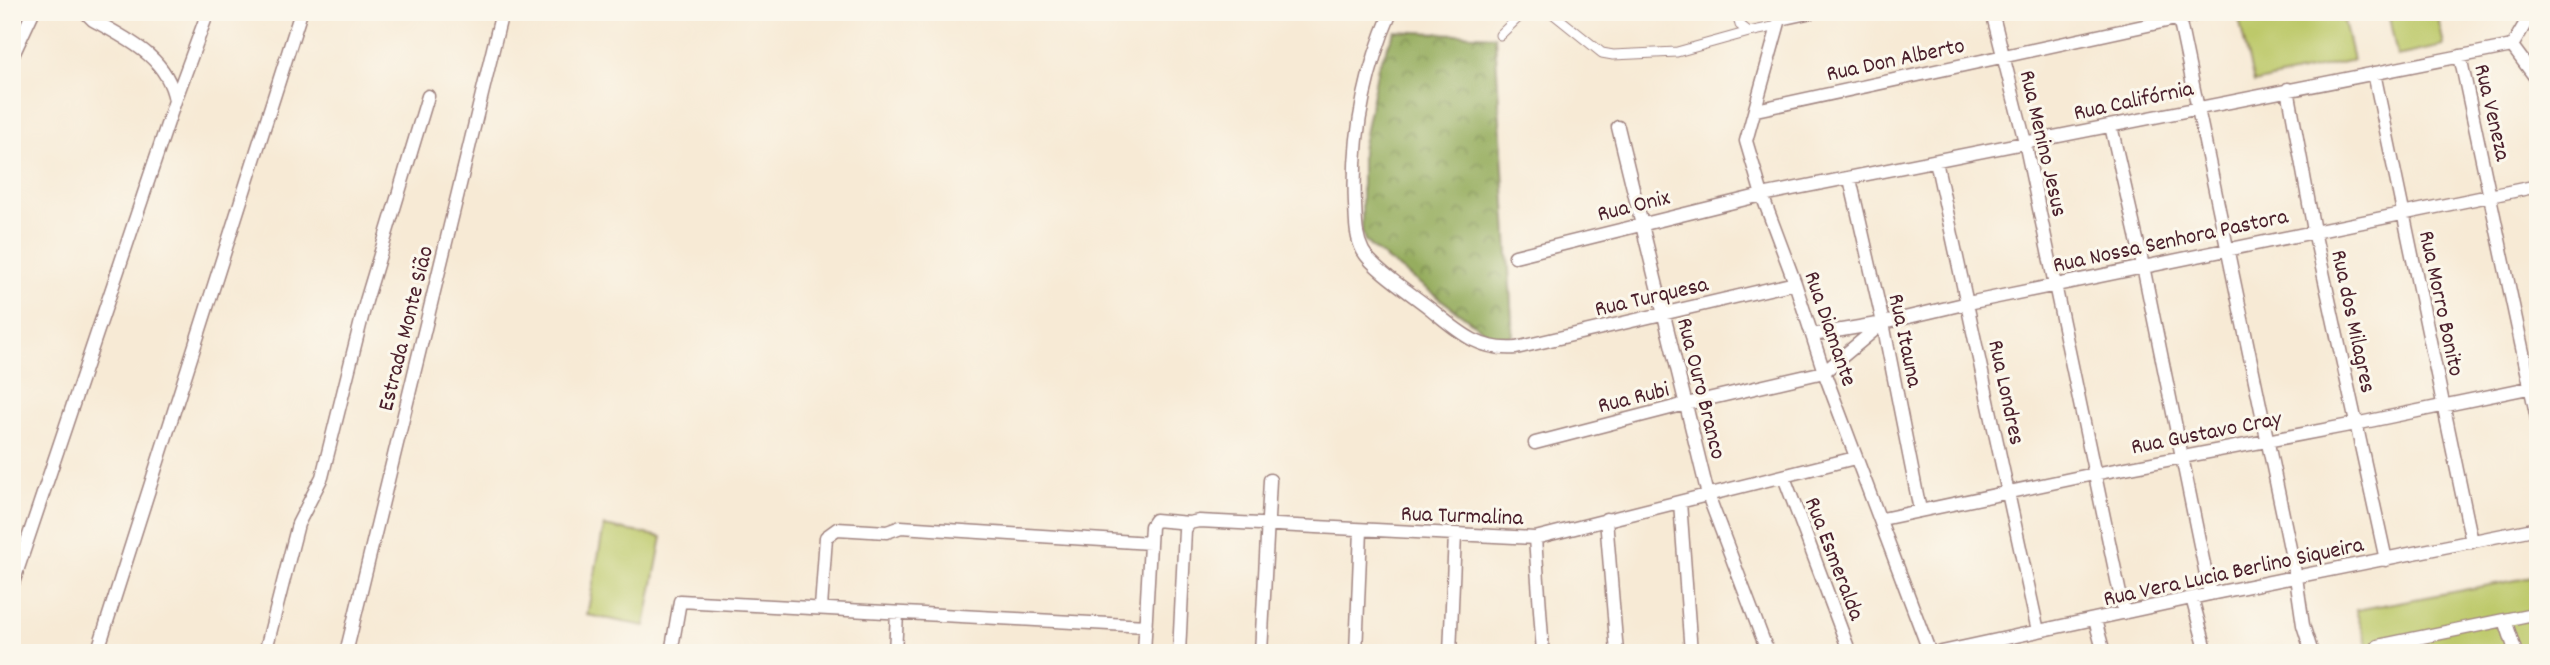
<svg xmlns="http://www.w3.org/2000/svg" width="2550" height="665" font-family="Dekko,sans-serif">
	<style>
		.forest { fill: url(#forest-crowns); stroke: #706645; stroke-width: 2 }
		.garden { fill: #bdc96b; stroke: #84744b; stroke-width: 2 }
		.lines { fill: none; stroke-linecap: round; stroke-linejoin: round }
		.pedestrian-casing { stroke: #a08480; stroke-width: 11 }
		.minor-casing { stroke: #a08480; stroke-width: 15 }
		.pedestrian { stroke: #fff; stroke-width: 9 }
		.minor { stroke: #fff; stroke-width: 12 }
		.labels { text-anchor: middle; stroke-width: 6; stroke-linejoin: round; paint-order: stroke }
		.street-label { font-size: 23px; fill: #4a1f2b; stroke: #fbf7ec }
	</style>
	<defs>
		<pattern id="forest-crowns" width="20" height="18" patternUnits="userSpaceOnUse" patternTransform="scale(1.75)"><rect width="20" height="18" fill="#96ad5f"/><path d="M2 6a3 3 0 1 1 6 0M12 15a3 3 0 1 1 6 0" fill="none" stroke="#7c8c4f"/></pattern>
	</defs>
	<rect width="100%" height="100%" fill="#fbf7ec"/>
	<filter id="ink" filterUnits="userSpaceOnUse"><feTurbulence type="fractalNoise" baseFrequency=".0143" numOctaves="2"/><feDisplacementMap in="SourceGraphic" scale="14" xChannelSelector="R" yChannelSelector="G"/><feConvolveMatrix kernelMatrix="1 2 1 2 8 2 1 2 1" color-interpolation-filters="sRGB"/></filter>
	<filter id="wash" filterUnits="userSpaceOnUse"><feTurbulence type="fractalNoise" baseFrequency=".00686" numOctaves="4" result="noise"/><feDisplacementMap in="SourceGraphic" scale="28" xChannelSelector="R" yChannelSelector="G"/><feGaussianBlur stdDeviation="1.57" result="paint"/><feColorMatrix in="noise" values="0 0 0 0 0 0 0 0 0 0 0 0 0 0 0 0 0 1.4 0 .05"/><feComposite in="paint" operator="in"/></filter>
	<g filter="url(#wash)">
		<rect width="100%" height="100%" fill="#f7ead5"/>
		<!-- forest -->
		<path class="forest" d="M1395,31L1495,36L1513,336L1498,338L1489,335L1373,249L1365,241L1362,232V150L1378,67Z"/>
		<!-- garden -->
		<path class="garden" d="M2267,12H2342L2353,60L2254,83L2239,19Z
			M2388,12H2437L2444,46L2397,56Z
			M604,526L662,537L645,626L587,615Z
			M2538,576V653H2370L2356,610Z"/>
	</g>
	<g filter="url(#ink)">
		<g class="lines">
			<!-- pedestrian casing -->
			<g class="pedestrian-casing">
				<path id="pedestrian" d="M1551,12L1602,53L1613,55L1677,52L1749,32
					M1737,12L1740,25L1749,32L1778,26
					M1500,35L1524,12"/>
			</g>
			<!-- minor casing -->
			<g class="minor-casing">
				<path id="minor" d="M85,12L93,20C129,40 167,57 175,100
					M1391,12C1364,74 1352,137 1355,204C1356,221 1355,236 1363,251C1373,269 1415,296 1432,310C1459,332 1479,351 1516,348L1795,283
					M1778,12L1780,19L1746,141L1762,195L1795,283L1824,372L1930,653
					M1992,12L2025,142L2124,613
					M2179,18L2296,577L2303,625L2312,653
					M1780,19L1812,12
					M2512,46L2538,81
					M2512,46L2532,12
					M2460,56L2538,423
					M12,57L33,12
					M2374,73L2472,542
					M2288,89L2314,231L2386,560
					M1756,110L2208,12
					M2111,126L2143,266L2210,594
					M1618,127L1708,495L1768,653
					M1936,161L2038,631
					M1850,179L1883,323L1920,510
					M1515,256L1762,195L2512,46
					M1812,335L1883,323L1968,303L2538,186
					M1535,443L1686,404L1824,372L1883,323
					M1784,477L1850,653
					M1680,502L1691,653
					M1606,519L1617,653
					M1882,519L2094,474L2355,424L2538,386
					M1535,538L1543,653
					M12,586L175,101L208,12
					M2192,598L2207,653
					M821,608L826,537L837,529L887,532L901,527L1150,543
					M2095,620L2104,653
					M2505,620L2516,653
					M2378,646L2538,613
					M97,653L301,12
					M265,653L298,524L322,477L366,301L428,96
					M346,653L502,12
					M671,653L680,601L1146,626
					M895,653L897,613
					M1144,653L1151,526L1155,520L1189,523
					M1179,653L1185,530L1189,523L1199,521L1535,538L1855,458
					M1261,653L1270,480
					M1356,653L1361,530
					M1450,653L1455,535
					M1937,653L2210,594L2538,528"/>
			</g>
			<!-- pedestrian -->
			<use href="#pedestrian" class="pedestrian"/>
			<!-- minor -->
			<use href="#minor" class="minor"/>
		</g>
	</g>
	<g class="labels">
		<!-- street labels -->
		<g class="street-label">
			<text transform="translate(1895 58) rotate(-12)" y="8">Rua Don Alberto</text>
			<text transform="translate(2133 99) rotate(-12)" y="8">Rua Califórnia</text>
			<text transform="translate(2494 112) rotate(77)" y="8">Rua Veneza</text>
			<text transform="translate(2045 143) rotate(77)" y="8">Rua Menino Jesus</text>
			<text transform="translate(1633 204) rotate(-14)" y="8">Rua Onix</text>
			<text transform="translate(2170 239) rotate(-12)" y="8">Rua Nossa Senhora Pastora</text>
			<text transform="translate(1651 295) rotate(-13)" y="8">Rua Turquesa</text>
			<text transform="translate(2443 303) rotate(78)" y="8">Rua Morro Bonito</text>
			<text transform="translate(2355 321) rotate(78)" y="8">Rua dos Milagres</text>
			<text transform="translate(404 328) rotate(-76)" y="8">Estrada Monte Sião</text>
			<text transform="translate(1832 328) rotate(71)" y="8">Rua Diamante</text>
			<text transform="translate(1907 340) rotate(78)" y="8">Rua Itauna</text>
			<text transform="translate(1703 388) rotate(76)" y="8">Rua Ouro Branco</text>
			<text transform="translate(2008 392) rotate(78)" y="8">Rua Londres</text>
			<text transform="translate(1633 396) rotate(-14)" y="8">Rua Rubi</text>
			<text transform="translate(2206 431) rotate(-11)" y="8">Rua Gustavo Cray</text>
			<text transform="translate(1462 514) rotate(2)" y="8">Rua Turmalina</text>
			<text transform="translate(1836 558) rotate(69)" y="8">Rua Esmeralda</text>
			<text transform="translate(2233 570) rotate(-12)" y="8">Rua Vera Lucia Berlino Siqueira</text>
		</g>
	</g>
	<!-- margin -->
	<rect width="2550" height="665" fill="none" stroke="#fbf7ec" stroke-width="42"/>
</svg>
